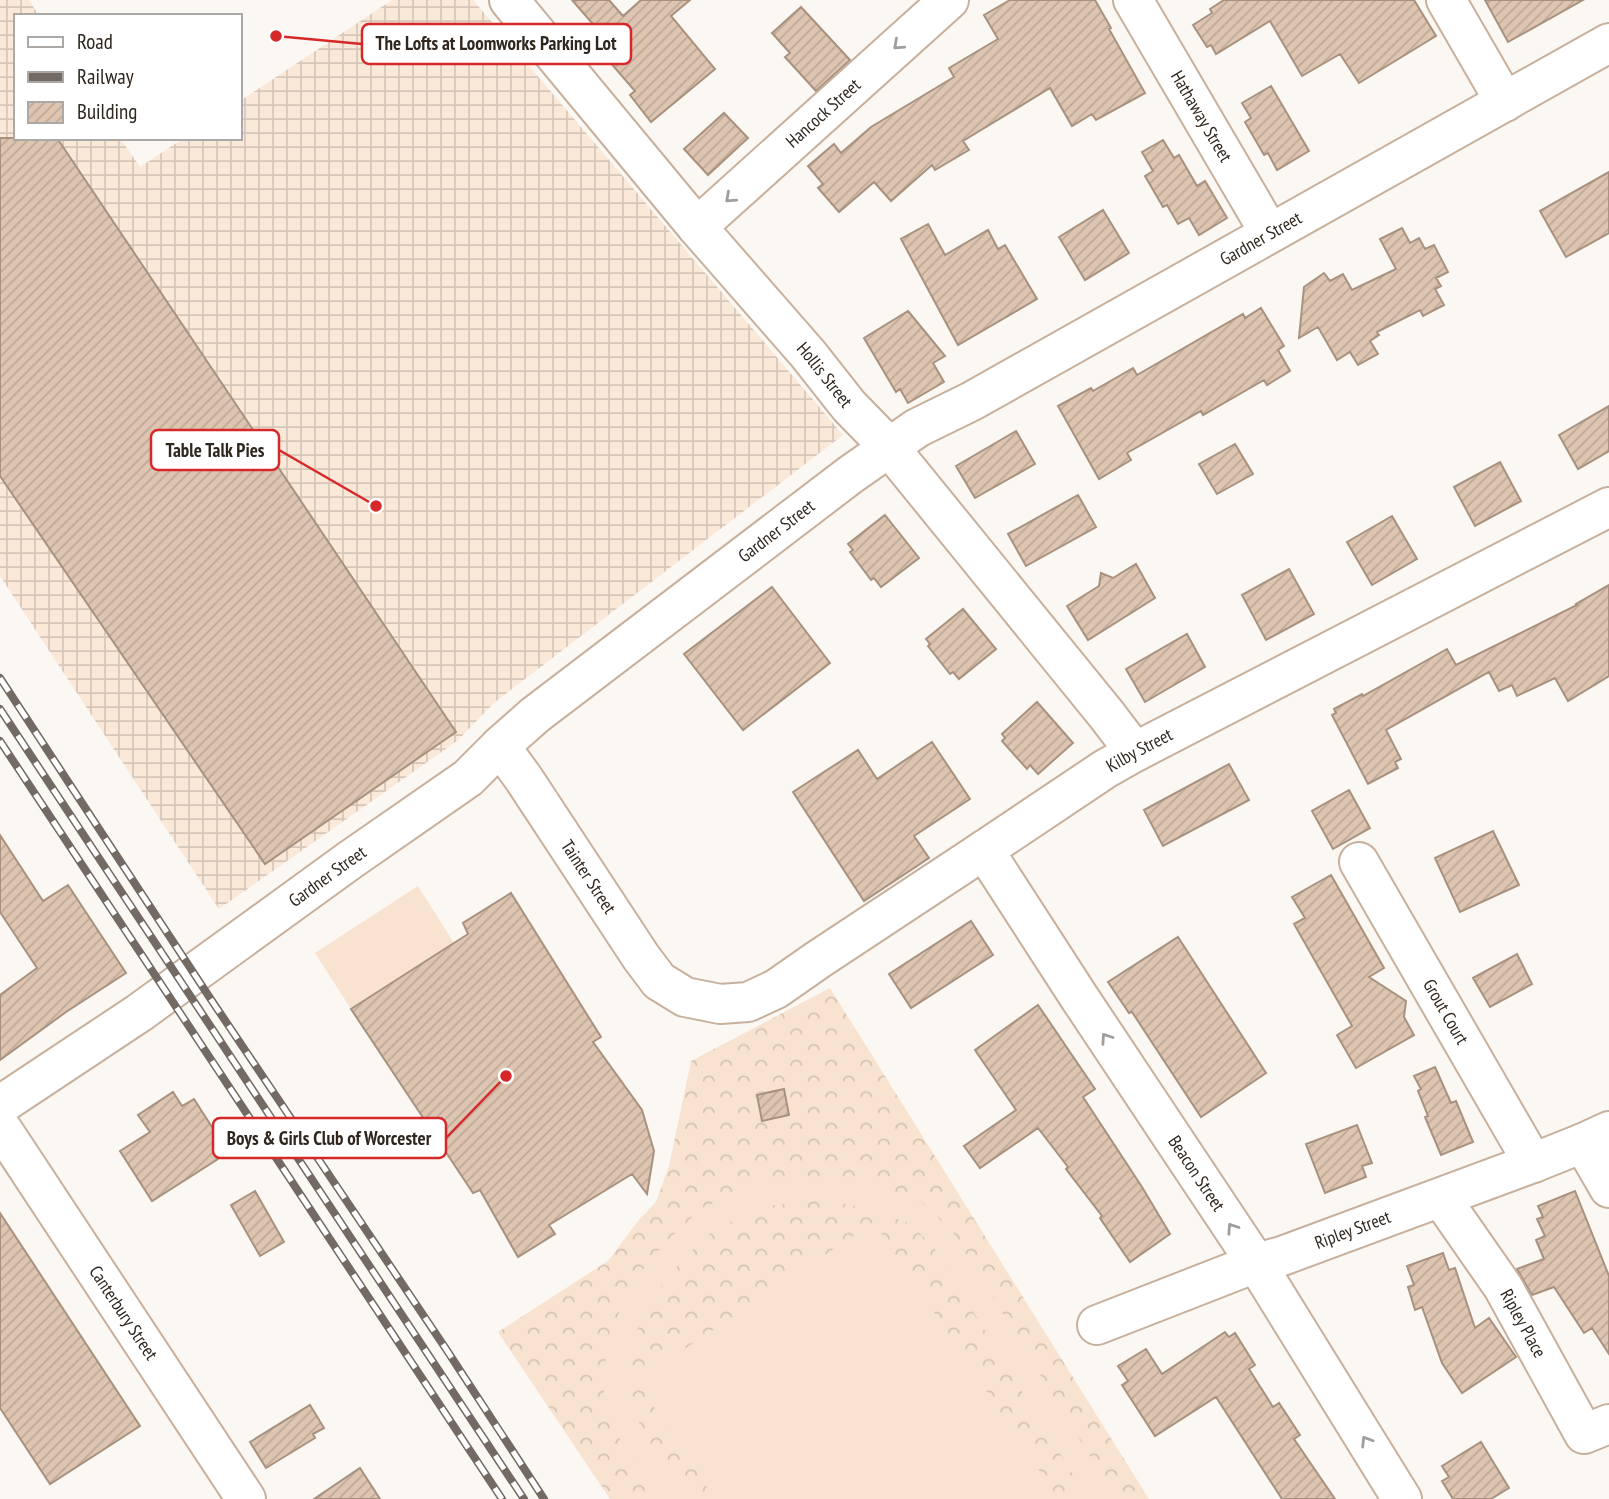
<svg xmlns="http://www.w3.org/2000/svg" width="1609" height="1499" font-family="'PT Sans Narrow',sans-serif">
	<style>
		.industrial { fill: url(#industrial-grid) }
		.forest { fill: url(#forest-crowns) }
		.garden { fill: #f8e3d1 }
		.building { fill: url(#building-hatch); stroke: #a8927f; stroke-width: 2 }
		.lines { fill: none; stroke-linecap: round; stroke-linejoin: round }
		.minor-casing { stroke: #c7b09c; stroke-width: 42 }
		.minor { stroke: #fff; stroke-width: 38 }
		.rail-casing { stroke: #726a63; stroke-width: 8 }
		.rail { stroke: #fff; stroke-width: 5; stroke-dasharray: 16; stroke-linecap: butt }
		.oneway { stroke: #a19d9a }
		.labels { text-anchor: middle; stroke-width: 6; stroke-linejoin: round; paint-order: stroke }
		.street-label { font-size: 18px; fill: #2f261e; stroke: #fff }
		.leader { fill: none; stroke: #d62828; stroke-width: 2.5 }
		.callout-dot { fill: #d62828; stroke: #fff; stroke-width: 2.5 }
		.callout { fill: #fff; stroke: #d62828; stroke-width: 2.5 }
		.callout-label { font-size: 19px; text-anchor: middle; font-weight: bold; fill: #2f261e }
	</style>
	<defs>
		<pattern id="industrial-grid" width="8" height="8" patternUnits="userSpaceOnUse" patternTransform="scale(1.75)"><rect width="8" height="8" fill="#fae8d9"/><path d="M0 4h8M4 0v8" fill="none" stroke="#d7c7ba"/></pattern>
		<pattern id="forest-crowns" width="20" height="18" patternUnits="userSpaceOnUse" patternTransform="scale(1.75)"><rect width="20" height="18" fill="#f8e3d1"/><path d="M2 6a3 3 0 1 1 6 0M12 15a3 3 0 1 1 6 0" fill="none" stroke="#d5c3b3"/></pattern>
		<pattern id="building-hatch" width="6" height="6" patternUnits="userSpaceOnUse" patternTransform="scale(1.75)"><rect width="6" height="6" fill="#ddc5b1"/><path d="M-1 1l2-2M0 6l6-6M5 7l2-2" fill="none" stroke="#bea998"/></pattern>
	</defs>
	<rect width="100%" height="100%" fill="#fbf7f2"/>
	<!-- industrial -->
	<path class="industrial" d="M0,0H29L39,16H16V138H120L140,167L184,138H240V101L392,0H473L843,435L495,702L457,741L219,909L0,576Z"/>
	<!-- forest -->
	<path class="forest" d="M830,988L1149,1499H610L498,1332L608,1261L638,1221L656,1202L669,1166L691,1061Z"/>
	<!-- garden -->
	<path class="garden" d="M418,886L454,943L351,1009L315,953Z
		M827,1176L870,1184L921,1202L952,1231L1116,1499H1088L933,1246L909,1223L863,1208L826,1200L767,1206L715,1229L684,1258L653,1296L638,1328L628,1370L629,1398L642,1430L688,1499H659L621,1441L604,1404V1367L616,1320L632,1283L666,1242L702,1208L761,1182Z
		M874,1222L1058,1499H715L637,1381Z"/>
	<!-- building -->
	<path class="building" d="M572,0H609L623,16L641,0H690L671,16L715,69L651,122L630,95L635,91L596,46L605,38Z
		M1010,0H1095L1111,28L1109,29L1145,93L1096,120L1092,114L1072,126L1050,88L963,141L969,150L935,170L932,165L891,201L874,182L839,212L818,188L823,184L808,166L834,144L841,153L871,127L954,77L949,68L998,39L984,15Z
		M1224,0H1414L1436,36L1359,83L1340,54L1302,76L1270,21L1216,54L1211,45L1207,47L1193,25L1212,13L1210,9Z
		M1485,0H1583L1508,42Z
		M801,7L850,60L816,91L785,57L790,53L772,33Z
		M1271,86L1309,151L1277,170L1268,153L1264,155L1245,122L1251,118L1242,103Z
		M724,113L748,138L708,175L684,149Z
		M0,138H57L456,732L265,864L0,476Z
		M1163,140L1174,158L1179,155L1197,186L1205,181L1227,218L1199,235L1189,218L1178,224L1167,205L1163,207L1145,176L1153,171L1142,152Z
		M1609,172V233L1566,257L1540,211Z
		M1103,210L1129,253L1085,280L1059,237Z
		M928,224L945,255L988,230L998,249L1005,245L1037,299L958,345L901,239Z
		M1402,228L1410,243L1419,238L1425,249L1434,245L1448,272L1436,278L1441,286L1435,289L1444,305L1423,316L1420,310L1377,332L1379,335L1370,341L1378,354L1358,365L1350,352L1337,360L1318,327L1299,338L1304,287L1324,273L1330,281L1343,274L1352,290L1396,269L1380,239Z
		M1261,308L1284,346L1278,350L1290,371L1267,385L1264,380L1203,415L1201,411L1127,453L1131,460L1099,479L1058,406L1091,388L1093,391L1133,368L1137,375L1243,314L1245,318Z
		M908,311L945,356L933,363L944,382L908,403L900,389L896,392L864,338Z
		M1609,406V451L1578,469L1559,435Z
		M1016,431L1035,464L975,498L956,466Z
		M1235,444L1253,474L1217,494L1199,464Z
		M1500,462L1521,501L1475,526L1454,487Z
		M1078,495L1096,527L1026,566L1008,534Z
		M885,515L919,558L881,587L874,578L871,580L850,552L853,550L848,544Z
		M1392,516L1417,559L1372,585L1347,542Z
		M1136,564L1155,598L1088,640L1067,606L1099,586L1101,573L1113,578Z
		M1289,569L1314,614L1266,640L1242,595Z
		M1609,585V676L1568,701L1555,678L1517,696L1512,685L1499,691L1489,672L1386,730L1401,759L1395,762L1398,768L1368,784L1332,715L1336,713L1334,709L1362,694L1363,696L1447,649L1456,665L1577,605L1576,604Z
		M772,587L830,663L743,730L684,654Z
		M963,609L996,649L959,679L953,672L950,674L928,646L930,644L926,639Z
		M1187,634L1205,667L1145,702L1126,669Z
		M1037,702L1073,743L1038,774L1030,765L1027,769L1002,741L1005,738L1002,734Z
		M932,742L970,799L914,836L929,858L864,901L793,792L858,750L877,779Z
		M1229,764L1249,800L1163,846L1144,810Z
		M1349,790L1370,828L1333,849L1312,811Z
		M1493,831L1519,885L1460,912L1435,858Z
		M0,835L43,901L68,885L126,973L66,1012L0,1060V995L37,968L0,912Z
		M1331,875L1384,968L1369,977L1406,1001L1404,1017L1414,1035L1356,1068L1337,1035L1352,1026L1294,924L1305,918L1292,897Z
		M511,893L601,1037L593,1042L642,1110L654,1151L647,1194L632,1174L549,1225L555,1234L518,1257L480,1190L473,1193L351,1009L468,934L463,923Z
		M971,921L993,955L911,1008L889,974Z
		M1178,937L1266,1073L1201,1117L1132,1012L1129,1013L1108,982Z
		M1517,954L1532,984L1490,1007L1473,978Z
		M1038,1005L1095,1089L1083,1097L1142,1187L1170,1234L1130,1262L1100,1218L1102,1216L1066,1169L1068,1167L1038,1128L980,1168L964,1146L1016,1110L975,1050Z
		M1435,1067L1451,1103L1456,1101L1473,1142L1441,1155L1425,1117L1428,1116L1418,1091L1421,1089L1414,1076Z
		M784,1089L789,1115L762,1121L757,1095Z
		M173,1092L182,1106L194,1099L226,1149L215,1155L218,1159L152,1201L120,1151L150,1132L138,1115Z
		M1357,1125L1372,1163L1362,1166L1366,1177L1325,1193L1306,1144Z
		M255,1191L284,1242L260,1256L231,1205Z
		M1575,1191L1609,1276V1354L1592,1328L1584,1333L1554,1287L1532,1295L1517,1269L1544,1259L1536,1240L1545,1236L1537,1219L1543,1217L1538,1206Z
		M0,1213L140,1426L50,1484L0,1408Z
		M1443,1253L1449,1270L1455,1268L1475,1328L1489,1318L1516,1357L1462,1393L1442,1363L1422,1307L1415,1310L1408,1287L1414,1285L1407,1266Z
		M1225,1332L1229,1337L1235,1333L1255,1365L1249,1369L1273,1407L1279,1403L1300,1435L1294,1439L1335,1499H1282L1216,1397L1155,1436L1122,1385L1128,1381L1118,1366L1146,1349L1162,1374Z
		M310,1405L324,1428L313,1434L315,1438L266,1468L250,1442Z
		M1481,1442L1509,1488L1491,1499H1453L1442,1481L1449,1477L1442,1466Z
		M360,1468L380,1499H314Z"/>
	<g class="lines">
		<!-- minor casing -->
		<g class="minor-casing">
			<g id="minor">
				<path id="s1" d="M509,0L697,227L808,354L849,406L889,447L1106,714L1135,752"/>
				<path id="s2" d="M1133,0L1269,232"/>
				<path d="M1446,0L1505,102"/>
				<path id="s3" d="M697,227L949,0"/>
				<path id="s4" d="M500,746L524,779L641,957L659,981L685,997L720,1004L748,1002L776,989L819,959L984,850L1105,769L1135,752L1609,507"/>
				<path id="s5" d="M984,850L1079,997L1256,1263L1402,1499"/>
				<path id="s6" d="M1359,862L1533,1163"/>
				<path id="s7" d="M0,1104L8,1100L139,1013L350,860L468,778L500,746L535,715L850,475L917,428L972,401L1609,43"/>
				<path id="s8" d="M0,1126L246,1499"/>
				<path d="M1583,1143L1609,1188"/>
				<path id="s9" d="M1441,1198L1503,1287L1584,1434L1609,1424"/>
				<path id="s10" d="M1097,1325L1256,1263L1282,1256L1533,1163L1583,1143L1609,1131"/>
			</g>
		</g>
		<!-- minor -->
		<use href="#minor" class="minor"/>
		<!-- rail casing -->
		<g class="rail-casing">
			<path id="rail" d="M0,678L210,998L446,1349L544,1499
				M0,709L524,1499
				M0,741L502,1499"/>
		</g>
		<!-- rail -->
		<use href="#rail" class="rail"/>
	</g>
	<!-- one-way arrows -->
	<defs><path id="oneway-chevron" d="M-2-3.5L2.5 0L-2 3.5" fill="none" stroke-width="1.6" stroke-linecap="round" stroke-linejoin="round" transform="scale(1.75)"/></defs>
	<g class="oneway">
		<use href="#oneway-chevron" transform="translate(898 45) rotate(138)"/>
		<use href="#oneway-chevron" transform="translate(730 198) rotate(138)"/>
		<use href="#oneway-chevron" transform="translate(1106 1038) rotate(-124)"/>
		<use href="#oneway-chevron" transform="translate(1232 1228) rotate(-124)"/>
		<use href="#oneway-chevron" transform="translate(1366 1441) rotate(-122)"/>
	</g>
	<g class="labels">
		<!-- street labels -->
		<g class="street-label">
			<text dy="6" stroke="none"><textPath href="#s3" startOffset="170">Hancock Street</textPath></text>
			<text dy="6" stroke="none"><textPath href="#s2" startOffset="135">Hathaway Street</textPath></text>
			<text dy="6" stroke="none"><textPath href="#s7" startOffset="1533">Gardner Street</textPath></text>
			<text dy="6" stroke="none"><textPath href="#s1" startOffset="490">Hollis Street</textPath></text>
			<text dy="6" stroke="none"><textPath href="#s7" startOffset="966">Gardner Street</textPath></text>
			<text dy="6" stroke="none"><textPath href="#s4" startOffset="844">Kilby Street</textPath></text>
			<text dy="6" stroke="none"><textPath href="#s7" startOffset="399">Gardner Street</textPath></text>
			<text dy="6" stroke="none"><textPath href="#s4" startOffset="158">Tainter Street</textPath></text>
			<text dy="6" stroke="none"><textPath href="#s6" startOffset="173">Grout Court</textPath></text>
			<text dy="6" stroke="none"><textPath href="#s5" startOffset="387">Beacon Street</textPath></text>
			<text dy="6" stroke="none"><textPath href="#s10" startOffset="273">Ripley Street</textPath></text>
			<text dy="6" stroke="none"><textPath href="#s8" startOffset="224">Canterbury Street</textPath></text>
			<text dy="6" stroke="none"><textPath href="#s9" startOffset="150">Ripley Place</textPath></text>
		</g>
	</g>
	<!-- callouts -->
	<path class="leader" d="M276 36L362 44M376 506L279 450M506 1076L446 1138"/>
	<g class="callout-dot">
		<circle cx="276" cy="36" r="7"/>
		<circle cx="376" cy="506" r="7"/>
		<circle cx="506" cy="1076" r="7"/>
	</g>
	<g class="callout">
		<rect x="362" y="24" width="269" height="40" rx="7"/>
		<rect x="151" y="430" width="128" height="40" rx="7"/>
		<rect x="213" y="1118" width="233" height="40" rx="7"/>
	</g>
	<g class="callout-label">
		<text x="496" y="50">The Lofts at Loomworks Parking Lot</text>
		<text x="215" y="457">Table Talk Pies</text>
		<text x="329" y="1145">Boys &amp; Girls Club of Worcester</text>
	</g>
	<!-- legend -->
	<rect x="14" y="14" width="228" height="126" fill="#ffffff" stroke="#aca8a5" stroke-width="2"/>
	<rect x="28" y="37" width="35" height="10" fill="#ffffff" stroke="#aca8a5" stroke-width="2"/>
	<text x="77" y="49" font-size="21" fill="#2f261e">Road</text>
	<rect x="28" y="72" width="35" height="10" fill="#726a63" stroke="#aca8a5" stroke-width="2"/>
	<text x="77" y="84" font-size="21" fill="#2f261e">Railway</text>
	<rect x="28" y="102" width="35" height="21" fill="url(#building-hatch)" stroke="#aca8a5" stroke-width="2"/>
	<text x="77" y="119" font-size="21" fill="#2f261e">Building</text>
</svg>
